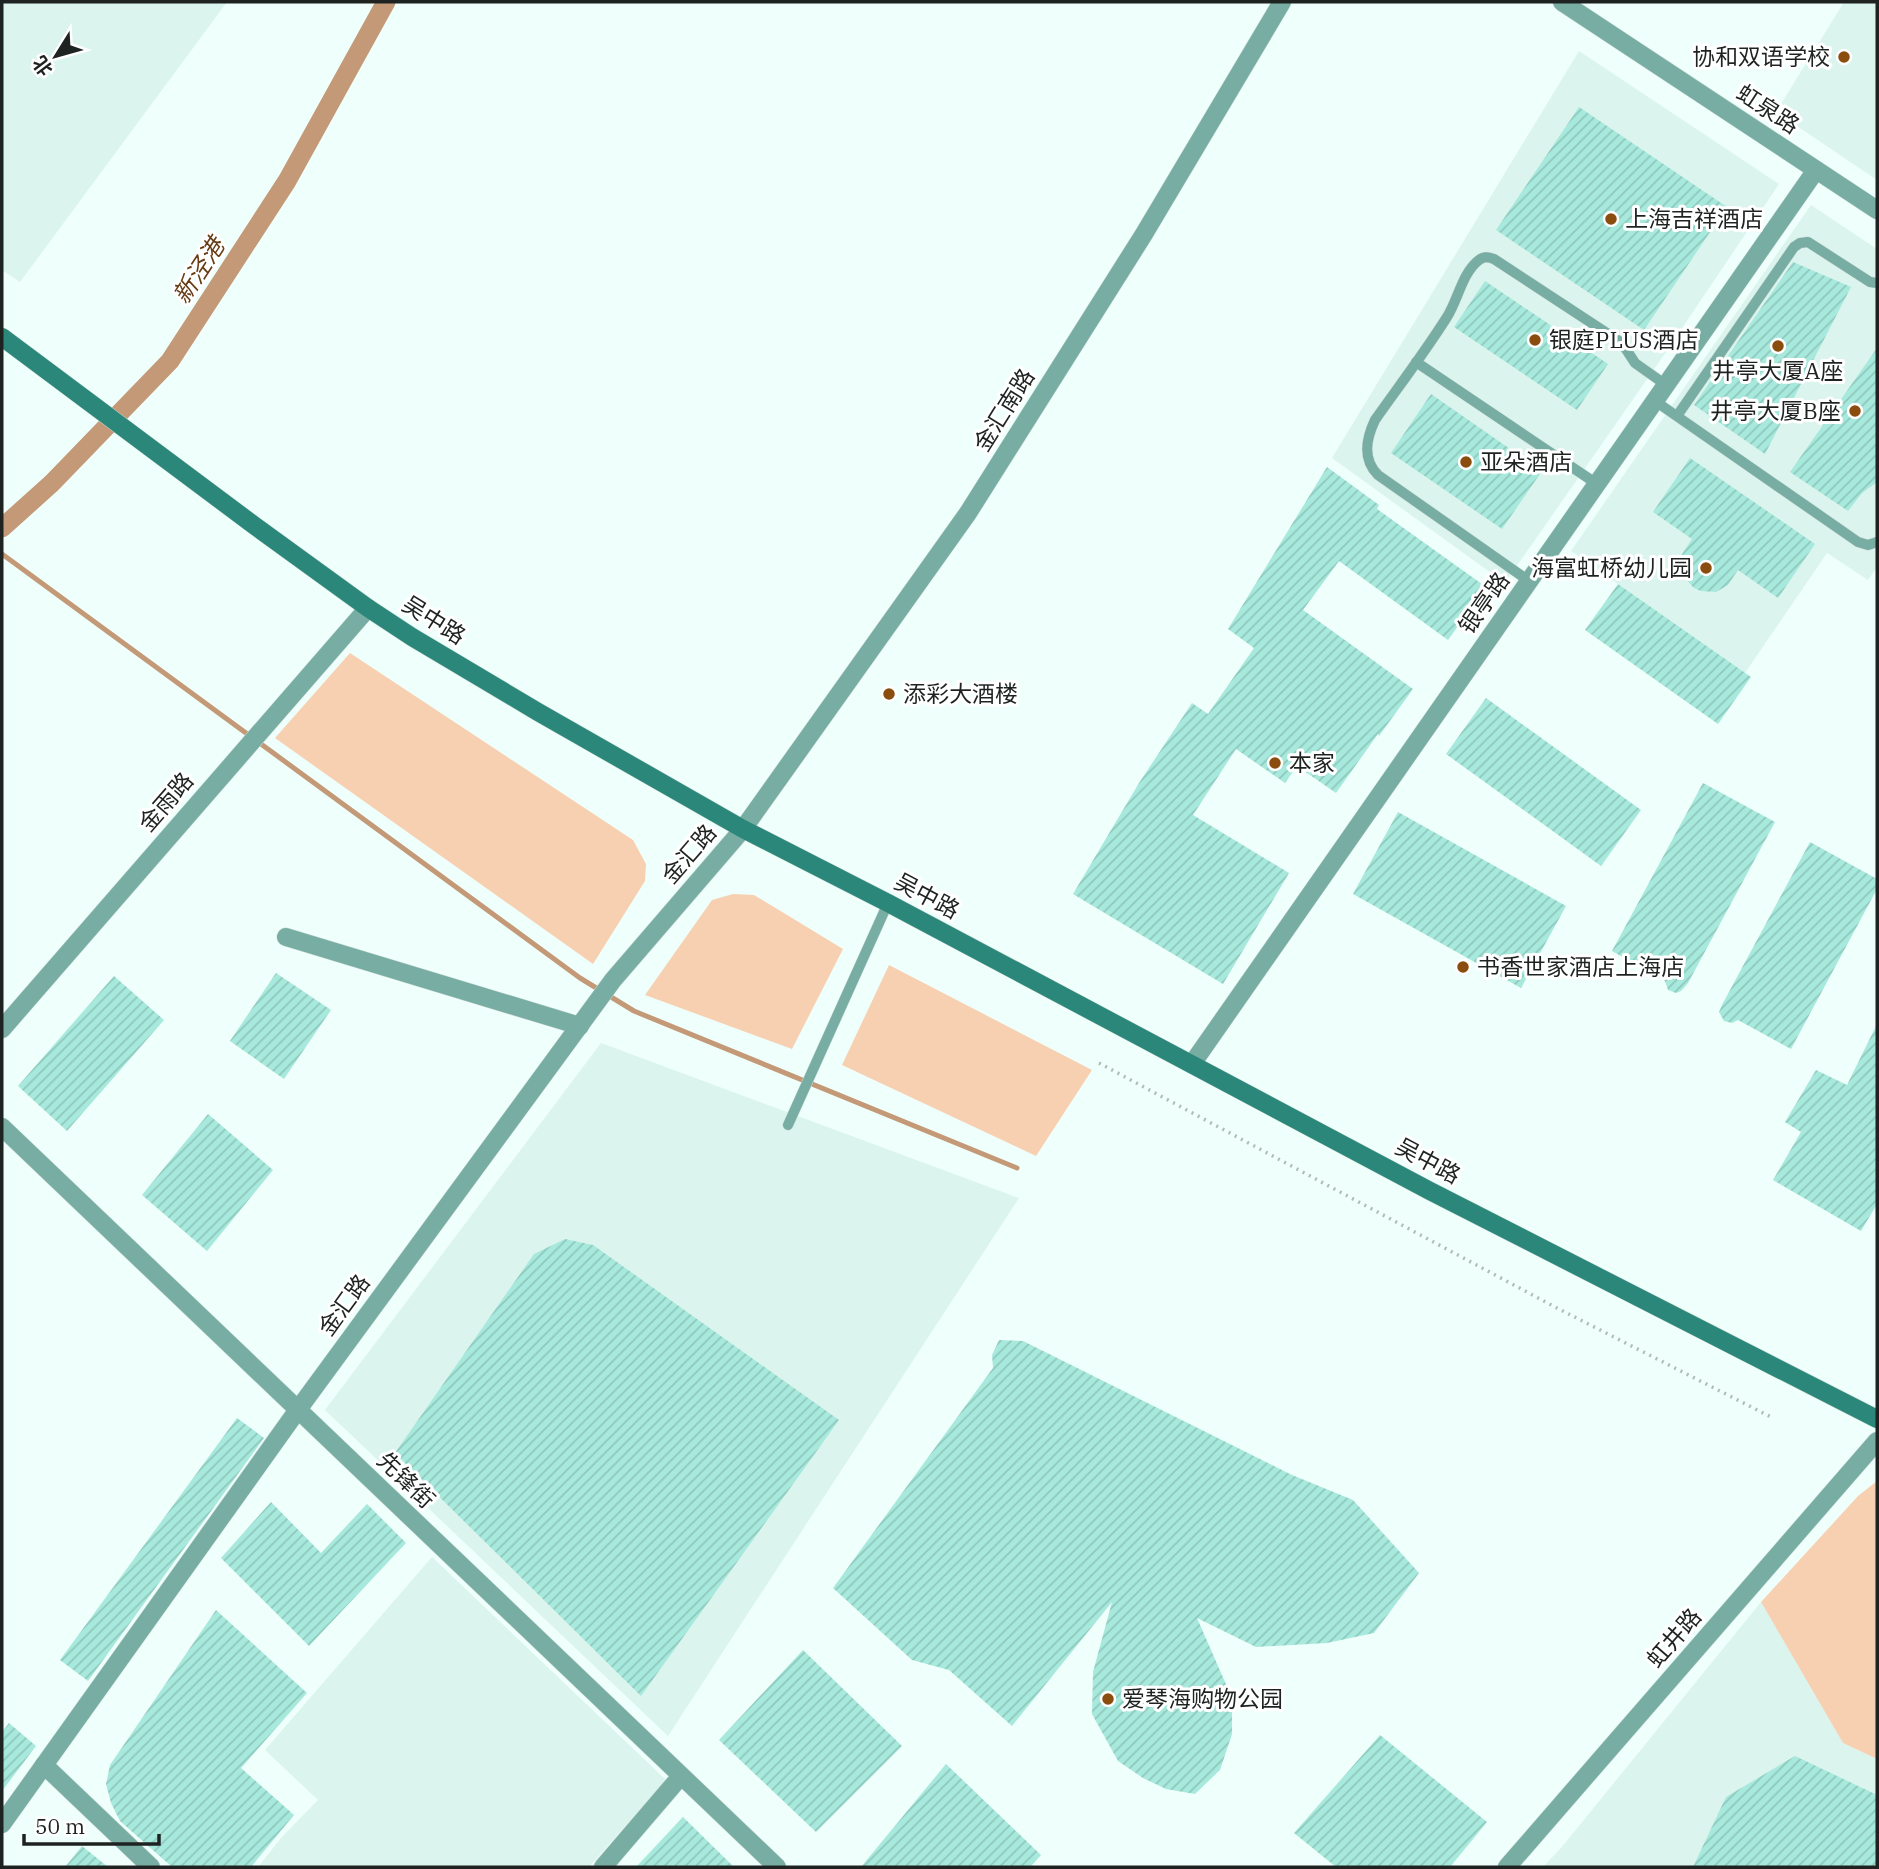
<svg xmlns="http://www.w3.org/2000/svg" width="1879" height="1869" font-family="'IBM Plex Serif','Noto Sans SC',serif">
	<style>
		.built { fill: #dbf4ee }
		.park { fill: #f7d0b2 }
		.lines { fill: none; stroke-linecap: round; stroke-linejoin: round }
		.stream { stroke: #c49977; stroke-width: 5 }
		.canal { stroke: #c49977; stroke-width: 19 }
		.building { fill: url(#building-hatch) }
		.service-casing { stroke: #cedcd8; stroke-width: 11 }
		.minor-casing { stroke: #cedcd8; stroke-width: 19 }
		.tertiary-casing { stroke: #cedcd8; stroke-width: 19 }
		.secondary-casing { stroke: #cedcd8; stroke-width: 19 }
		.path { stroke: #afbcb9; stroke-width: 3.5; stroke-dasharray: 2 5; stroke-linecap: butt }
		.service { stroke: #78ada3; stroke-width: 10 }
		.minor { stroke: #78ada3; stroke-width: 18 }
		.tertiary { stroke: #78ada3; stroke-width: 18 }
		.secondary { stroke: #2b8779; stroke-width: 18 }
		.poi-dot { fill: #8a4d0e; stroke: #fff; stroke-width: 2.5 }
		.labels { text-anchor: middle; stroke-width: 6; stroke-linejoin: round; paint-order: stroke }
		.poi-label { font-size: 23px; fill: #1e2322; stroke: #fff; text-anchor: start }
		.street-label { font-size: 23px; fill: #1e2322; stroke: #fff }
		.water-label { font-size: 24px; font-style: italic; fill: #663c14; stroke: #fff }
	</style>
	<defs>
		<pattern id="building-hatch" width="6" height="6" patternUnits="userSpaceOnUse" patternTransform="scale(1.75)"><rect width="6" height="6" fill="#a7e9dc"/><path d="M-1 1l2-2M0 6l6-6M5 7l2-2" fill="none" stroke="#8fc8bc"/></pattern>
	</defs>
	<rect width="100%" height="100%" fill="#effffb"/>
	<!-- built -->
	<path class="built" d="M2,2H227L20,282L2,270Z
		M1844,2H1877V180L1776,112Z
		M1579,51L1779,184L1666,352L1505,583L1332,458Z
		M1811,205L1877,249V567L1868,580L1827,553L1745,673L1571,551Z
		M601,1043L1019,1198L668,1736L325,1410Z
		M432,1557L666,1780L589,1867H258L281,1838L318,1800L265,1750Z
		M1761,1602L1843,1743L1877,1759V1867H1543L1561,1848Z"/>
	<!-- park -->
	<path class="park" d="M350,653L633,840L646,864L645,881L593,964L275,738Z
		M733,894L754,895L843,949L792,1049L645,995L712,900Z
		M889,965L1092,1070L1036,1156L842,1065Z
		M1877,1481V1759L1843,1743L1761,1602L1858,1496Z"/>
	<g class="lines">
		<!-- stream -->
		<path class="stream" d="M2,554L580,978L634,1011L1017,1168"/>
		<!-- canal -->
		<path class="canal" d="M2,528L52,483L170,361L287,181L386,2"/>
	</g>
	<!-- building -->
	<path class="building" d="M1579,107L1727,207L1644,330L1496,230Z
		M1793,262L1851,287L1765,454L1694,405Z
		M1485,281L1608,364L1577,410L1454,327Z
		M1877,348V482L1862,493L1848,511L1790,472Z
		M1431,394L1542,471L1502,529L1391,453Z
		M1690,458L1815,544L1778,598L1738,570L1728,585L1716,592L1701,591L1694,588L1682,575L1680,567L1682,554L1692,539L1653,512Z
		M1327,467L1379,505L1377,509L1486,587L1448,640L1339,561L1303,610L1413,689L1379,736L1378,734L1336,793L1297,766L1285,783L1236,749L1193,815L1289,873L1223,984L1073,894L1139,783L1192,703L1208,714L1254,648L1228,629Z
		M1618,584L1751,677L1718,724L1585,630Z
		M1486,698L1641,810L1601,866L1446,754Z
		M1703,783L1775,822L1688,983L1681,991L1676,993L1668,990L1665,981L1612,951Z
		M1398,812L1566,906L1521,988L1353,894Z
		M1810,842L1877,879V889L1791,1049L1738,1020L1732,1023L1724,1021L1719,1012L1723,1003Z
		M276,973L331,1010L284,1079L230,1041Z
		M114,976L164,1020L67,1131L18,1086Z
		M1877,1024V1204L1861,1231L1773,1180L1801,1132L1785,1122L1816,1070L1847,1085Z
		M208,1114L273,1170L207,1251L142,1195Z
		M565,1239L593,1245L839,1420L641,1696L395,1453L534,1254Z
		M999,1340L1023,1341L1292,1475L1353,1500L1419,1573L1374,1633L1327,1643L1256,1647L1197,1618L1232,1698V1734L1220,1770L1195,1794L1166,1789L1143,1778L1118,1761L1092,1714L1093,1672L1112,1602L1012,1726L949,1670L912,1660L833,1588L993,1368L992,1355Z
		M237,1418L264,1438L88,1681L60,1660Z
		M271,1502L321,1553L367,1504L406,1543L309,1646L221,1558Z
		M216,1610L307,1693L241,1768L294,1815L251,1867H172L120,1821L111,1803L106,1784L110,1765Z
		M803,1650L902,1746L816,1832L719,1740Z
		M9,1723L36,1746L2,1791V1732Z
		M1380,1735L1487,1822L1450,1867H1336L1294,1833Z
		M1795,1756L1877,1795V1867H1693L1726,1797Z
		M946,1764L1041,1855L1030,1867H861Z
		M683,1817L734,1867H636Z
		M82,1846L108,1867H65Z"/>
	<g class="lines">
		<!-- service casing -->
		<g class="service-casing">
			<path id="service" d="M1416,362L1597,484
				M1655,401L1858,542L1868,545L1877,542
				M1677,416L1794,247L1800,243L1808,242L1870,282L1877,283
				M1529,581L1378,475C1362,459 1366,439 1375,420C1399,386 1425,352 1447,317C1458,300 1462,273 1479,260C1484,256 1488,257 1494,259L1622,343L1635,363L1666,385
				M788,1125L888,903"/>
		</g>
		<!-- minor casing -->
		<g class="minor-casing">
			<path id="minor" d="M286,937L580,1026
				M2,1029L368,608
				M1192,1064L1816,170
				M2,1127L777,1867
				M44,1765L151,1867
				M603,1867L681,1776"/>
		</g>
		<!-- tertiary casing -->
		<g class="tertiary-casing">
			<path id="tertiary" d="M1562,2L1877,210
				M2,1824L297,1411L613,980L743,829L968,513L1144,234L1282,2
				M1507,1867L1877,1441"/>
		</g>
		<!-- secondary casing -->
		<g class="secondary-casing">
			<path id="secondary" d="M2,337L255,526L368,608L412,637L538,712L743,829L888,903L1430,1191L1877,1419"/>
		</g>
		<!-- path -->
		<path class="path" d="M1099,1063L1555,1307L1771,1417"/>
		<!-- service -->
		<use href="#service" class="service"/>
		<!-- minor -->
		<use href="#minor" class="minor"/>
		<!-- tertiary -->
		<use href="#tertiary" class="tertiary"/>
		<!-- secondary -->
		<use href="#secondary" class="secondary"/>
	</g>
	<!-- markers -->
	<g class="poi-dot">
		<circle cx="1844" cy="57" r="7"/>
		<circle cx="1611" cy="219" r="7"/>
		<circle cx="1535" cy="340" r="7"/>
		<circle cx="1778" cy="346" r="7"/>
		<circle cx="1855" cy="411" r="7"/>
		<circle cx="1466" cy="462" r="7"/>
		<circle cx="1706" cy="568" r="7"/>
		<circle cx="889" cy="694" r="7"/>
		<circle cx="1275" cy="763" r="7"/>
		<circle cx="1463" cy="967" r="7"/>
		<circle cx="1108" cy="1699" r="7"/>
	</g>
	<g class="labels">
		<!-- poi labels -->
		<g class="poi-label">
			<text x="1830" y="65" text-anchor="end">协和双语学校</text>
			<text x="1625" y="227">上海吉祥酒店</text>
			<text x="1549" y="348">银庭PLUS酒店</text>
			<text x="1778" y="379" text-anchor="middle">井亭大厦A座</text>
			<text x="1841" y="419" text-anchor="end">井亭大厦B座</text>
			<text x="1480" y="470">亚朵酒店</text>
			<text x="1692" y="576" text-anchor="end">海富虹桥幼儿园</text>
			<text x="903" y="702">添彩大酒楼</text>
			<text x="1289" y="771">本家</text>
			<text x="1477" y="975">书香世家酒店上海店</text>
			<text x="1122" y="1707">爱琴海购物公园</text>
		</g>
		<!-- street labels -->
		<g class="street-label">
			<text transform="translate(1768 109) rotate(33)" y="8">虹泉路</text>
			<text transform="translate(1004 410) rotate(-58)" y="8">金汇南路</text>
			<text transform="translate(1484 603) rotate(-55)" y="8">银亭路</text>
			<text transform="translate(434 620) rotate(32)" y="8">吴中路</text>
			<text transform="translate(166 802) rotate(-49)" y="8">金雨路</text>
			<text transform="translate(689 854) rotate(-49)" y="8">金汇路</text>
			<text transform="translate(927 896) rotate(28)" y="8">吴中路</text>
			<text transform="translate(1428 1161) rotate(28)" y="8">吴中路</text>
			<text transform="translate(344 1305) rotate(-54)" y="8">金汇路</text>
			<text transform="translate(406 1480) rotate(44)" y="8">先锋街</text>
			<text transform="translate(1674 1638) rotate(-49)" y="8">虹井路</text>
		</g>
		<!-- water labels -->
		<g class="water-label">
			<text transform="translate(199 271) rotate(-57)" y="8">新泾港</text>
		</g>
	</g>
	<!-- border -->
	<rect width="1879" height="1869" fill="none" stroke="#1e2322" stroke-width="7"/>
	<!-- north arrow -->
	<g transform="translate(56 56) rotate(233)" stroke="#ffffff" stroke-width="5" paint-order="stroke">
	<path d="M0-5L12 26L0 18L-12 26Z" fill="#1e2322"/>
	<text y="-10" font-size="19" font-weight="bold" text-anchor="middle" fill="#1e2322">北</text>
	</g>
	<!-- scale -->
	<path d="M24 1834v10h135v-10" fill="none" stroke="#1e2322" stroke-width="3.5"/>
	<text x="35" y="1834" font-size="21" fill="#1e2322" stroke="#ffffff" stroke-width="5" paint-order="stroke">50 m</text>
</svg>
